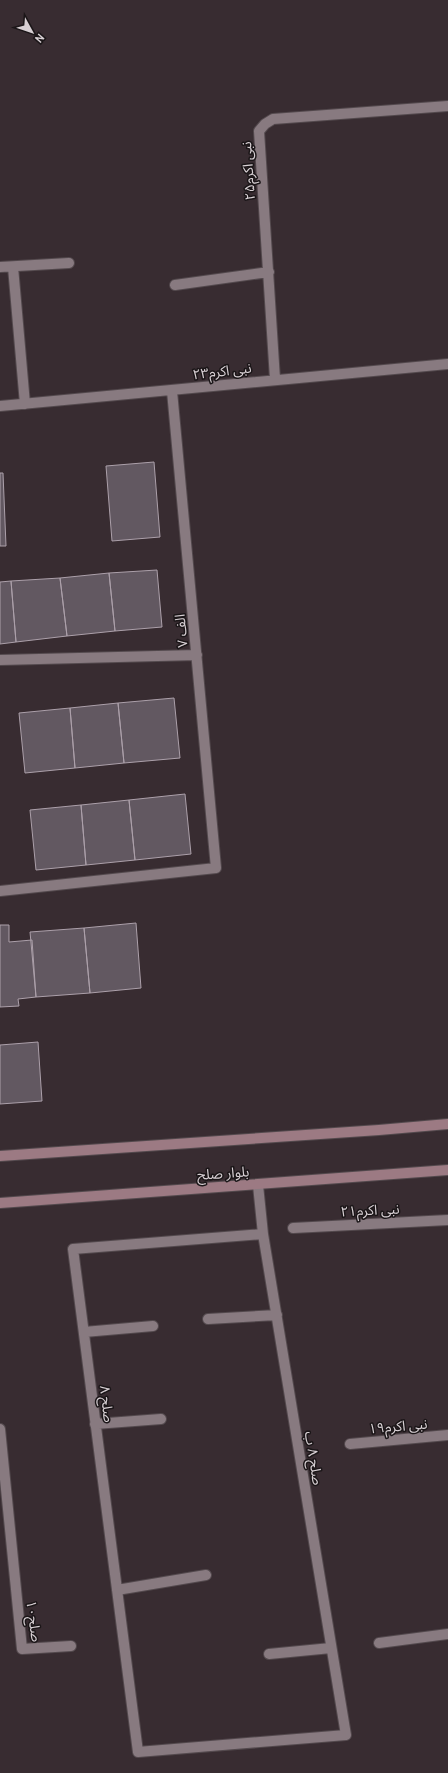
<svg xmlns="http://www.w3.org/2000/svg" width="448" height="1773" font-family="Overpass,'Noto Sans Arabic',sans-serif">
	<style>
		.building { fill: #625861; stroke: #aca0aa }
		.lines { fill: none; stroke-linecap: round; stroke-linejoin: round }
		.minor-casing { stroke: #53494d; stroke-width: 12 }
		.secondary-casing { stroke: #53494d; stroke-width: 12 }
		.minor { stroke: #887a80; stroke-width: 10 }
		.secondary { stroke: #9c7a83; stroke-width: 10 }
		.labels { text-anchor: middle; stroke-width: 3; stroke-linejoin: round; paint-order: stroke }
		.street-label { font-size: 14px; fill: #d8d0d4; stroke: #1b1618 }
	</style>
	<rect width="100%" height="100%" fill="#382c31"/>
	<!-- building -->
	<path class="building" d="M154,462L160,537L112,541L106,466Z
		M0,473H3L6,546H0Z
		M157,570L162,627L115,631L109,573Z
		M109,573L115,631L67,636L60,578Z
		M60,578L67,636L16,642L11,581Z
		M11,581L16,642L0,644V582Z
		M174,698L180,758L124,763L118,703Z
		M118,703L124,763L75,768L70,708Z
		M70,708L75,768L25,773L19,713Z
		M185,794L191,854L135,860L129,800Z
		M129,800L135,860L86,865L81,805Z
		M81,805L86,865L36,870L30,810Z
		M136,923L141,988L90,993L84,928Z
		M0,925H9V942L32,940L36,997L18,999L19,1006L0,1007Z
		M84,928L90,993L36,997L30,932Z
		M38,1042L42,1101L0,1104V1045Z"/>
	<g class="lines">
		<!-- minor casing -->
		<g class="minor-casing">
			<path id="minor" d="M0,267L69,263
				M13,267L25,404
				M175,285L269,272
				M275,379L259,131L265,124L273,119L448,106
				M0,406C149,392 298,377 448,364
				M0,660L197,655
				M0,891L216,868L172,391
				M258,1185L263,1234L346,1735L138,1752L73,1249L263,1234
				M293,1228L448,1220
				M208,1319L277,1315
				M84,1332L153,1326
				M95,1424L161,1419
				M0,1429L22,1649L71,1646
				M350,1444L448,1435
				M117,1590L206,1575
				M379,1643L448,1634
				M269,1654L331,1648"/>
		</g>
		<!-- secondary casing -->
		<g class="secondary-casing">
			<path id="secondary" d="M0,1156L379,1130L448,1124
				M0,1203L448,1170"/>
		</g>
		<!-- minor -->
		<use href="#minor" class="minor"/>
		<!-- secondary -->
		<use href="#secondary" class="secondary"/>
	</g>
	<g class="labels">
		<!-- street labels -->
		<g class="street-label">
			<text transform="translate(248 171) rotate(-94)" y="5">نبی اکرم۲۵</text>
			<text transform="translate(222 371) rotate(-7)" y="5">نبی اکرم۲۳</text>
			<text transform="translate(181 631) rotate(-95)" y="5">۷ الف</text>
			<text transform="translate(223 1173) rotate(-4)" y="5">بلوار صلح</text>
			<text transform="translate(370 1210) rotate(-3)" y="5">نبی اکرم۲۱</text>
			<text transform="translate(107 1404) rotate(83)" y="5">۸ صلح</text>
			<text transform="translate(398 1426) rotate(-5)" y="5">نبی اکرم۱۹</text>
			<text transform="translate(314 1458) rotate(81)" y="5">صلح ۸ ب</text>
			<text transform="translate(34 1621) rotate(82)" y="5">صلح۱۰</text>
		</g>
	</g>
	<!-- north arrow -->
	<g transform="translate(32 32) rotate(130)" stroke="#1b1618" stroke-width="3" paint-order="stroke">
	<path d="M0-3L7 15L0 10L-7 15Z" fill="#d8d0d4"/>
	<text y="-6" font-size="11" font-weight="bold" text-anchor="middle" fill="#d8d0d4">N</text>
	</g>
</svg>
